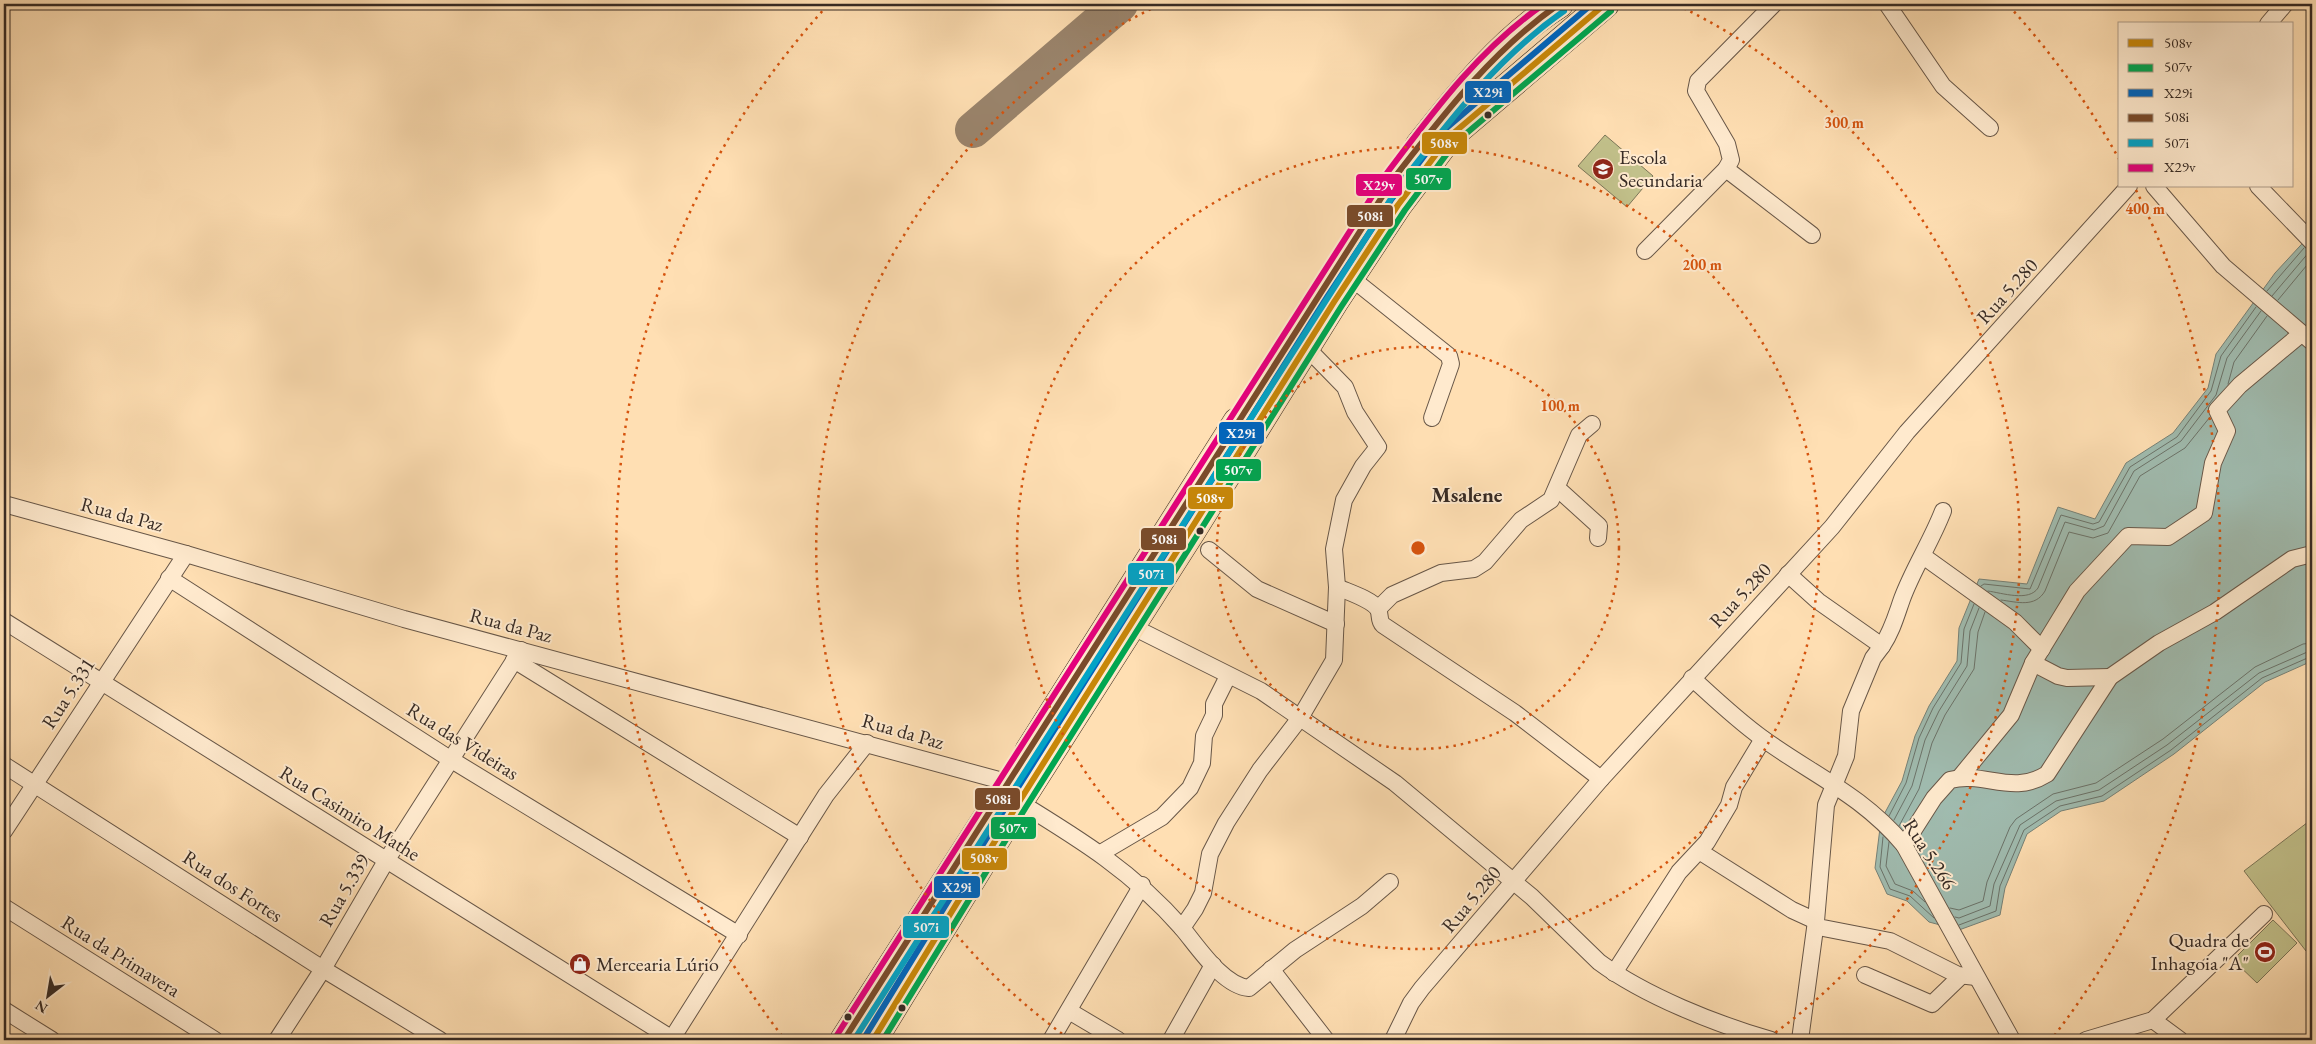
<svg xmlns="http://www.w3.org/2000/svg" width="2316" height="1044" viewBox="0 0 2316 1044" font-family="'EB Garamond',serif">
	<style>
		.green { fill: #c2c18b; stroke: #7c7658 }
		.water { fill: #a0bcb0; stroke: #768278 }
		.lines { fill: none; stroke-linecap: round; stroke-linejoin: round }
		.shore { stroke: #6b736a; stroke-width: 1 }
		.taxiway { stroke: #9a846c; stroke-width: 36 }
		.street-casing { stroke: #685748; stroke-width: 18 }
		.highway-casing { stroke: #362a24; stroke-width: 29 }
		.street { stroke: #ffeace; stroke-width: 16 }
		.highway { stroke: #ffdfb3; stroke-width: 28 }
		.bus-1-casing { stroke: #ffeace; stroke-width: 10 }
		.bus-2-casing { stroke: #ffeace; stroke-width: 10 }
		.bus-3-casing { stroke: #ffeace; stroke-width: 10 }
		.bus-4-casing { stroke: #ffeace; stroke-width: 10 }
		.bus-5-casing { stroke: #ffeace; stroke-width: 10 }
		.bus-6-casing { stroke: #ffeace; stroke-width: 10 }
		.bus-1 { stroke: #c78709; stroke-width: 6 }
		.bus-2 { stroke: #00a651; stroke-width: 6 }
		.bus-3 { stroke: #0065bd; stroke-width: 6 }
		.bus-4 { stroke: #7a4b2a; stroke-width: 6 }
		.bus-5 { stroke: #03a3c6; stroke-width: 6 }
		.bus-6 { stroke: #e5007d; stroke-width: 6 }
		.ring { fill: none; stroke: #d6540e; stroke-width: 2.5; stroke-dasharray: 2.5 5 }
		.bus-dot { fill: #362a24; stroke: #ffeace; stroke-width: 2 }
		.labels { text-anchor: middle; stroke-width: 4; stroke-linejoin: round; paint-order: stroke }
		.poi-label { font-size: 20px; fill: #362a24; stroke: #ffeace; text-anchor: start }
		.street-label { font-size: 20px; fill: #362a24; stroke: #ffeace }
		.neighbourhood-label { font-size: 21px; font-weight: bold; fill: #362a24; stroke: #ffeace }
		.centre { fill: #d6540e; stroke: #ffeace; stroke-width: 2.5 }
		.ring-label { font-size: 15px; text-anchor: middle; font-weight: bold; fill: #d6540e; stroke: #ffeace; stroke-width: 4; stroke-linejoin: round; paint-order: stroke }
		.line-badge { stroke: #ffeace; stroke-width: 2 }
		.badge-label { font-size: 14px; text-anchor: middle; font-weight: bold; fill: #fff }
	</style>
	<rect width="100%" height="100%" fill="#ffdfb3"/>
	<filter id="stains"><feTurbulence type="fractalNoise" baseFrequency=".004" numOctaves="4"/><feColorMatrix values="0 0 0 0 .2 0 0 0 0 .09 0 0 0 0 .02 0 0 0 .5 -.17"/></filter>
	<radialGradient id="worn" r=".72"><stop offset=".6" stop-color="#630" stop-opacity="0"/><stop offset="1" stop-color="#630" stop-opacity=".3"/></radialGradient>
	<g class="green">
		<path d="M1605,135l48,41 -26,31 -49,-41z"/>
		<path d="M2312,819v127l-6,5 -62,-80z"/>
		<path d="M2273,920l24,23 -40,40 -24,-23z"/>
	</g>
	<path class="water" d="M2312,233v428l-47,21 -91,72 -70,47 -43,10 -34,23 -22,54 -5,27 -41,15 -30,-8 -22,-21 -20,-7 -12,-26 6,-48 21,-39 13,-45 14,-30 28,-45 2,-33 20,-49 48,5 31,-77 37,12 31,-56 47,-30 35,-45 8,-34 59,-81z"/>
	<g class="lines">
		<g class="shore">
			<path d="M2267,291l37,-43"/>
			<path d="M2272,296l38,-45"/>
			<path d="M2278,300l34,-41"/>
			<path d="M2228,384l6,-22 33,-46"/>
			<path d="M1981,586l3,-2 46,5 31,-74 32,9 6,-2 31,-55 47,-30 34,-46 10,-35 35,-49"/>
			<path d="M1988,591c14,2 41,11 50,-3l27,-66 29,8 10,-4 30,-55 47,-30 35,-46 11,-37 34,-47"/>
			<path d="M2001,600c16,2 34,8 44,-9l24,-59 24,6 15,-5 32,-57 45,-28 25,-31"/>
			<path d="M1889,816l17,-33 13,-45 14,-30 28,-45 3,-34 10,-25"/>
			<path d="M1894,820l18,-34 13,-46 14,-29 28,-45 3,-35 9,-23"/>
			<path d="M1899,826l20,-37 13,-46 13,-28 29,-46 4,-37 7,-20"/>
			<path d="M1883,837l-3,30 10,22 20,7 24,22"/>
			<path d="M1889,842l-3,24 9,18 18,7 12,11"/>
			<path d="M1950,908l9,2 24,-9 4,-19 23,-55 6,-8 37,-25 43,-11 67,-44 92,-72 48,-23 9,-1"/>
			<path d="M1955,917l4,1 31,-12 4,-22 26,-59 36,-24 43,-11 68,-45 92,-72 53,-23"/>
			<path d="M1959,925l37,-14 4,-25 24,-56 36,-24 42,-10 69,-46 91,-72 50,-22"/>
		</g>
		<path class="taxiway" d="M973,130l147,-126"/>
		<g class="street-casing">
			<g id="street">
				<path d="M1887,4l56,82 47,42"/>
				<path d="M2268,24l17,-20"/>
				<path d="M1726,169l86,66"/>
				<path d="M2154,186l69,80 89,76"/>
				<path d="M2258,186l54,56"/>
				<path d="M1645,251l81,-82 5,-9 -4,-16 -31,-53 2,-10 76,-77"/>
				<path d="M1350,277l99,79 2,8 -19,54"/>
				<path d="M1557,488l42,38 -1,12"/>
				<path d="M4,504l182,50 218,65 606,164"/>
				<path d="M1209,550l48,39 79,35"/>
				<path d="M1923,556l92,66 27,27"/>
				<path d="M1788,574l30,27 64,45 -9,12 -22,53 -5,45 -20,49 -10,116 -16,119"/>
				<path d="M169,578l281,181 289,176"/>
				<path d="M1337,587c11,5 34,12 41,22 3,6 0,11 5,16l132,88 86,66"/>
				<path d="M1378,609l14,-14 49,-22 33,-4 11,-7 36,-42 30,-20 28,-65 13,-11"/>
				<path d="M4,621l670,419"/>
				<path d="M1131,626l130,65 134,92 137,114 67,65c46,34 117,62 172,78"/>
				<path d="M1882,646c10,-15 14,-30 20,-47 11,-30 29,-57 41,-88"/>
				<path d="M514,660l286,177"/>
				<path d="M2033,663l25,13 9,2 43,-1"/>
				<path d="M1692,678c23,21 45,42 70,60 51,37 100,57 142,107l108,195"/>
				<path d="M4,765l319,204 117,71"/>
				<path d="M1960,777l51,-62 22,-52 44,-72 51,-55 40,1 36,-24 9,-50 14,-32 -10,-21 23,-25 61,-51"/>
				<path d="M1019,802c62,38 114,70 163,126l13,-19 8,-16 7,-39 16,-31 34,-53 40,-52 34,-58 3,-73 -3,-38 10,-49 19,-34 15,-19 -23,-35 -10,-25 -39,-40"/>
				<path d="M4,831l182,-277"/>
				<path d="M1904,845l30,-47 16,-18c35,-9 62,16 97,-6l63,-97 49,-34 56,-31 77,-53 20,-5"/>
				<path d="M1699,851l93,59 24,11 2,6 72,14 68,34 18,2"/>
				<path d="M1101,853l61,-36 28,-29 12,-25 2,-27 10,-21v-11l14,-28"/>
				<path d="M4,907l211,133"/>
				<path d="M1182,928c16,19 41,58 67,60l46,-38 67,-44 28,-24"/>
				<path d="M1271,969l55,71"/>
				<path d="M1614,973l65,-101 28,-30 22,-37 5,-18 29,-48"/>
				<path d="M1865,975l67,29 29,-28"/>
				<path d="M4,1010l48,30"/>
				<path d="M1069,1011l49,29"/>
				<path d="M2153,1020l27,20"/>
				<path d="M277,1040l46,-71 63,-108 135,-211"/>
				<path d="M671,1040l155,-245 41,-52"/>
				<path d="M1051,1040l91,-155"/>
				<path d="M1171,1040l42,-75"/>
				<path d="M1393,1040l18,-37 11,-15 179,-209 231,-252 75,-95 222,-246"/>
				<path d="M2086,1040l67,-20 111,-106"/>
			</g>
		</g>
		<g class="highway-casing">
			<g id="highway">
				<path d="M1419,146c40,-51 84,-107 140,-142"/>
				<path d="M1029,751l208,-329"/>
				<path d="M844,1040l146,-227"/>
				<path d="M873,1040l146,-238 174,-273 141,-227 64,-97 51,-68 156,-133"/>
			</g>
		</g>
		<use href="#street" class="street"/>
		<use href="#highway" class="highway"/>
		<g class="bus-1-casing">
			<path id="bus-1" d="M873,1040l146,-238 315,-500 64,-97 51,-68 156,-133"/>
		</g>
		<g class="bus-2-casing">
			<path id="bus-2" d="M883,1040l143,-233 315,-500 64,-97 50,-67 156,-132"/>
		</g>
		<g class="bus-3-casing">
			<path id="bus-3" d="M866,1035l146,-238 315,-500 64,-97 52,-69 149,-127"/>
		</g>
		<g class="bus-4-casing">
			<path id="bus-4" d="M844,1040l550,-862c50,-64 98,-127 165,-174"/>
		</g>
		<g class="bus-5-casing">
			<path id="bus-5" d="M854,1040l547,-857c49,-63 97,-126 163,-172"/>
		</g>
		<g class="bus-6-casing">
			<path id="bus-6" d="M837,1035l550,-862c46,-61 93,-125 157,-169"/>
		</g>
		<use href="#bus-1" class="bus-1"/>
		<use href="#bus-2" class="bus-2"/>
		<use href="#bus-3" class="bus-3"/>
		<use href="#bus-4" class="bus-4"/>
		<use href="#bus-5" class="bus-5"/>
		<use href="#bus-6" class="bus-6"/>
	</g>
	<g class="ring">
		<circle cx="1418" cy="548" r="201"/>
		<circle cx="1418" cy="548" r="401"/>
		<path d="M1068 1038A602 602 0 0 1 1159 5M1677 5A602 602 0 0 1 1768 1038"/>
		<path d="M782 1036A802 802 0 0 1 827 6M2009 6A802 802 0 0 1 2119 159M2136 190A802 802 0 0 1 2054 1036"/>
	</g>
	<defs>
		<g id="school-disc" transform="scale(1.125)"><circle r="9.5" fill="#8f2418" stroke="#ffeace"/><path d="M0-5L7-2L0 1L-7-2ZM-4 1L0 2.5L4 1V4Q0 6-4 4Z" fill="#fff"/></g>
		<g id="stadium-disc" transform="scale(1.125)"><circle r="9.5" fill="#8f2418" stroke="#ffeace"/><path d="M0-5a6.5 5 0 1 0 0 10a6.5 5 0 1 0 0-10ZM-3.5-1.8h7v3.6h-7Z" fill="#fff"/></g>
		<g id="shop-disc" transform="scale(1.125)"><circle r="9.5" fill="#8f2418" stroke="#ffeace"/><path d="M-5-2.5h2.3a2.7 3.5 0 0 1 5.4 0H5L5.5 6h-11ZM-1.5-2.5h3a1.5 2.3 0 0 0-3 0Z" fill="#fff"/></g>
	</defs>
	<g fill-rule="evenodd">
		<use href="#school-disc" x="1603" y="169"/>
		<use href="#stadium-disc" x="2265" y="952"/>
		<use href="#shop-disc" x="580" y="964"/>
	</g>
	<g class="bus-dot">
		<circle cx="1488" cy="115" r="4.5"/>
		<circle cx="1200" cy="531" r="4.5"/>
		<circle cx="902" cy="1008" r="4.5"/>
		<circle cx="848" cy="1017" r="4.5"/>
	</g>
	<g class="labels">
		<g class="poi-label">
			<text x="1619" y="164">Escola<tspan x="1619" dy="23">Secundaria</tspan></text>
			<text x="2249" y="947" text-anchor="end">Quadra de<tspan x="2249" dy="23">Inhagoia "A"</tspan></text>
			<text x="596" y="971">Mercearia Lúrio</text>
		</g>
		<g class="street-label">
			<text transform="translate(2007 291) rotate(-48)" y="7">Rua 5.280</text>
			<text transform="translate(122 514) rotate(15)" y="7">Rua da Paz</text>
			<text transform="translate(1740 595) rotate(-47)" y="7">Rua 5.280</text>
			<text transform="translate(511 625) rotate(15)" y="7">Rua da Paz</text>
			<text transform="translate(68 693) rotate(-57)" y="7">Rua 5.331</text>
			<text transform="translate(903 731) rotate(16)" y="7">Rua da Paz</text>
			<text transform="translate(463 741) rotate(32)" y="7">Rua das Videiras</text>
			<text transform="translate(350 813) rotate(32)" y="7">Rua Casimiro Mathe</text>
			<text transform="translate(1930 854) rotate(57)" y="7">Rua 5.266</text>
			<text transform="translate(233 886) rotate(33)" y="7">Rua dos Fortes</text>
			<text transform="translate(344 890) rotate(-60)" y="7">Rua 5.339</text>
			<text transform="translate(1471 899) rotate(-50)" y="7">Rua 5.280</text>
			<text transform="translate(121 956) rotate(32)" y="7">Rua da Primavera</text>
		</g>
		<g class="neighbourhood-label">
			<text x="1467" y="502">Msalene</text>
		</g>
	</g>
	<circle cx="1418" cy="548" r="8" class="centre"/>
	<g class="ring-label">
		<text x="1844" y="128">300 m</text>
		<text x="2145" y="214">400 m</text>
		<text x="1702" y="270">200 m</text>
		<text x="1560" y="411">100 m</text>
	</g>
	<g class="line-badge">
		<rect x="1464" y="80" width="48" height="24" rx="5" fill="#0065bd"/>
		<rect x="1421" y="131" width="47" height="24" rx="5" fill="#c78709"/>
		<rect x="1405" y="167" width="47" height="24" rx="5" fill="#00a651"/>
		<rect x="1355" y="173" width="48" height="24" rx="5" fill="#e5007d"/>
		<rect x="1346" y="204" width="48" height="24" rx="5" fill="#7a4b2a"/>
		<rect x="1218" y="421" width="47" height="24" rx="5" fill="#0065bd"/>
		<rect x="1215" y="458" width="47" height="24" rx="5" fill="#00a651"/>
		<rect x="1187" y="486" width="47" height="24" rx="5" fill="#c78709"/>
		<rect x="1140" y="527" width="47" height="24" rx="5" fill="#7a4b2a"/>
		<rect x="1127" y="562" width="48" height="24" rx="5" fill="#03a3c6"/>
		<rect x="974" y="787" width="47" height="24" rx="5" fill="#7a4b2a"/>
		<rect x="990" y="816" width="47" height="24" rx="5" fill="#00a651"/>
		<rect x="961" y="847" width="47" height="24" rx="5" fill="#c78709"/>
		<rect x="933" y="875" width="48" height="24" rx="5" fill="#0065bd"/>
		<rect x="902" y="915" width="48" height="24" rx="5" fill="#03a3c6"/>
	</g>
	<g class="badge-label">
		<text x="1488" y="97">X29i</text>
		<text x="1444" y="148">508v</text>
		<text x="1428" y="184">507v</text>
		<text x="1379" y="190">X29v</text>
		<text x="1370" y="221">508i</text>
		<text x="1241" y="438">X29i</text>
		<text x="1238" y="475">507v</text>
		<text x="1210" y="503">508v</text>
		<text x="1164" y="544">508i</text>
		<text x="1151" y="579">507i</text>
		<text x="998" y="804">508i</text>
		<text x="1013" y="833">507v</text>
		<text x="984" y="863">508v</text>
		<text x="957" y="892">X29i</text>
		<text x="926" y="932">507i</text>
	</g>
	<rect width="2316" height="1044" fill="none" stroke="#ffdfb3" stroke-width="20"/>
	<rect x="5" y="5" width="2306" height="1034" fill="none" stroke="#362a24" stroke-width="2.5"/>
	<rect x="10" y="10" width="2296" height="1024" fill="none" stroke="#362a24"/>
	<rect x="2118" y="22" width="175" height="165" fill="#ffeace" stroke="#af9d8a"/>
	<rect x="2128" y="39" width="25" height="8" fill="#c78709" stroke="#af9d8a"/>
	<text x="2164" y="48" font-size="15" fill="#362a24">508v</text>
	<rect x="2128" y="64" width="25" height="8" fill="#00a651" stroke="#af9d8a"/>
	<text x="2164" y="72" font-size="15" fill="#362a24">507v</text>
	<rect x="2128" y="89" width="25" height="8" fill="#0065bd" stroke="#af9d8a"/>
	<text x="2164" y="98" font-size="15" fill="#362a24">X29i</text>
	<rect x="2128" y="114" width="25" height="8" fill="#7a4b2a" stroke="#af9d8a"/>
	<text x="2164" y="122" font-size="15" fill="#362a24">508i</text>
	<rect x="2128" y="139" width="25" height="8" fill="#03a3c6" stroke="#af9d8a"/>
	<text x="2164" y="148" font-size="15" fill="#362a24">507i</text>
	<rect x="2128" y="164" width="25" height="8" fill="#e5007d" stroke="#af9d8a"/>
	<text x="2164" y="172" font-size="15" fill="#362a24">X29v</text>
	<g transform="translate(48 996) rotate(211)" stroke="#ffeace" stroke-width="4" paint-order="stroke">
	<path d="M0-4L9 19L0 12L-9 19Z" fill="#362a24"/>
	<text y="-8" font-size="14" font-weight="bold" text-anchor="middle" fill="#362a24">N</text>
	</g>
	<rect width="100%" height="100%" filter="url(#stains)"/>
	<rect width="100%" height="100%" fill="url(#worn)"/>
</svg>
